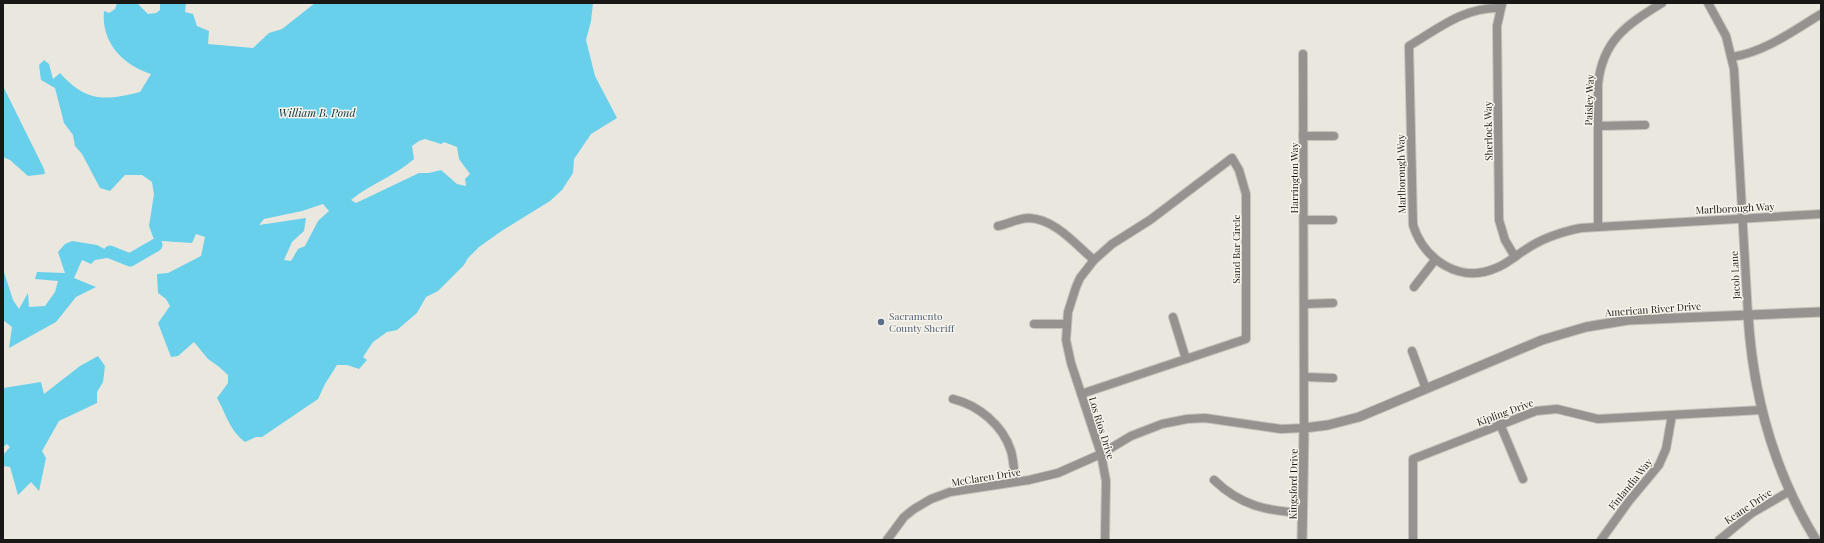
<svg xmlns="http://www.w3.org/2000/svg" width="1824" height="543" viewBox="0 0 1824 543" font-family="'Playfair Display',serif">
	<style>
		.water { fill: #68d0eb; fill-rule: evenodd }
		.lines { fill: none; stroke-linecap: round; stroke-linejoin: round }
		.river { stroke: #68d0eb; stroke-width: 13 }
		.minor-casing { stroke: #c4c2bb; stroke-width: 10 }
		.tertiary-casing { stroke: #c4c2bb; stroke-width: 11 }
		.minor { stroke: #95928f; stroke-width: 8 }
		.tertiary { stroke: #95928f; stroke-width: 9 }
		.service-dot { fill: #5c6f8a; stroke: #f7f4ec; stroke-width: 1.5 }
		.labels { text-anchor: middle; stroke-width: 3; stroke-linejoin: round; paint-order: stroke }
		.street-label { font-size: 10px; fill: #191816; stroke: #f7f4ec }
		.service-label { font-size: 10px; fill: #4e5e75; stroke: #f7f4ec; text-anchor: start }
		.water-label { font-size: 11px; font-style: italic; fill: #00323d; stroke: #f7f4ec }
	</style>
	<rect width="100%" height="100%" fill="#eae7df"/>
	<g class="water">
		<path d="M117,3h20l11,11 8,-1 4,-3v-7h26l-1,9 8,2 4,12 12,5 -1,13 45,4 16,-15 13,-4 33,-26h278l-2,18 -5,19 9,36 22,42 -26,16 -17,25 -1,14 -11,17 -12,11 -47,29 -24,17 -11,11 -4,7 -26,26 -12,6 -9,16 -20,17 -10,2 -14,10 -10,15 4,3 -8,9 -12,-4h-10l-12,19 -7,15 -56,38h-6l-11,5c-15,-11 -19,-28 -28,-44l11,-15v-8l-10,-9 -10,-7 -14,-17 -16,14 -7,1 -13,-34 12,-17 -4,-7 -8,-6 -1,-19 11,-1 33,-17 4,-19 -9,-3 -4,9 -30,-2 -6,4 -7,-19 5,-32 -2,-12 -10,-7h-17l-15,16 -10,-3 -18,-34 -7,-8 -2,-11 -9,-12 -9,-35 -14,-8 -2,-15 5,-5 5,4 4,15 7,-6c26,29 44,28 80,19l11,-18c-28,-9 -50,-31 -47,-63l5,2 6,-4zM425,139l16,5 3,-2 13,5 2,12 11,15 -5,5 1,7 -9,-2 -16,-14 -12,3h-10l-63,30 -5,-3c19,-16 44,-24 63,-41l-2,-13 7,-5zM323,204l6,7 -11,10 -13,25 -7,3 -7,12 -7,-1 8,-18 12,-11 2,-13 -47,7 5,-6 38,-8z"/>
		<path d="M3,86l41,83 1,5 -17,2 -18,-16 -7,-3z"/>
		<path d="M72,241l25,4 13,7 -3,6 -12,2 -4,4 -9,-4 -8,18 22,9 -20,10 -20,25 -47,26 3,-21 -9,-7v-51l10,31 6,9 9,-16 1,14 16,-1 10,-14 3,-11 -23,-2 2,-7 28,1 -7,-21 7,-8z"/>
		<path d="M98,356l7,10 -2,16 -6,10v11l-38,18 -17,30 4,7 -7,33 -8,-9 -13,13 -8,-28 -7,-1v-11l7,-8 -3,-3 -4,3v-59l38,-6 3,12 36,-28z"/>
	</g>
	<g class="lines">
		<path class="river" d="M110,252l20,8 26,-15"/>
		<g class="minor-casing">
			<g id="minor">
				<path d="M1708,3l18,33 8,33 14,246"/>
				<path d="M1502,4l-5,22 2,194 6,20 10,17"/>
				<path d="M1500,8c-36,-1 -61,20 -91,38l4,179c11,35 47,59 83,43 11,-4 19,-12 29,-18 17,-12 36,-18 56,-22l240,-14"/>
				<path d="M1732,57c33,-5 61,-26 89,-43"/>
				<path d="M1598,126l47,-1"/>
				<path d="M1303,136h31"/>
				<path d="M1304,220h29"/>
				<path d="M998,226c10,-2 21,-8 31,-8 26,1 46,26 65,42"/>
				<path d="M1598,226v-141c4,-45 30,-61 64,-82"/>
				<path d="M1414,287l21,-27"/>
				<path d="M1304,304l29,-1"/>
				<path d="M1173,317l13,42"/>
				<path d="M1034,324h32"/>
				<path d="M1412,351l14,38"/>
				<path d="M1304,377l29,1"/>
				<path d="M1081,394l165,-55v-145l-7,-24 -7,-12 -82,62 -38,24 -18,16 -14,18 -4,9 -8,25 -2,28 5,23 30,91 5,27 -1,59"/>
				<path d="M953,399c25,6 50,26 58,52 3,10 3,21 4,31"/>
				<path d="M1500,424l23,55"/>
				<path d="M1214,480c27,26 53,31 89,33"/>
				<path d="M887,540l17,-23 10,-8 17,-10 19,-7 79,-12 29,-7 43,-19 30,-18 31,-12 25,-5 18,-1 76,11 23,-1 -1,-374"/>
				<path d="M1413,540v-81l123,-48 21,-2 41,10 163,-9"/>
				<path d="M1601,540l28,-39 30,-36 7,-16 6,-34"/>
				<path d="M1719,540l33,-27 38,-22"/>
			</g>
		</g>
		<g class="tertiary-casing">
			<g id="tertiary">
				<path d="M1748,315c5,80 26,157 68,225"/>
				<path d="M1302,540l2,-112 24,-3 31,-8 183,-77 44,-13 42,-7 193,-8"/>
			</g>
		</g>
		<use href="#minor" class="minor"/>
		<use href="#tertiary" class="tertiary"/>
	</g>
	<circle class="service-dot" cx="881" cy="322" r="4"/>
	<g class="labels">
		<g class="street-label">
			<text transform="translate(1589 100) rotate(-88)" y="4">Paisley Way</text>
			<text transform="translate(1488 131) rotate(-91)" y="4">Sherlock Way</text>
			<text transform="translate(1401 174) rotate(-91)" y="4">Marlborough Way</text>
			<text transform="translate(1294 178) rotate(-90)" y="4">Harrington Way</text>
			<text transform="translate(1735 208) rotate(-3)" y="4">Marlborough Way</text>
			<text transform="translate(1236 249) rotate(-90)" y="4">Sand Bar Circle</text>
			<text transform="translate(1735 275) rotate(-93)" y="4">Jacob Lane</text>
			<text transform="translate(1653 309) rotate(-4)" y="4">American River Drive</text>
			<text transform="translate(1505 412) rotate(-20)" y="4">Kipling Drive</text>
			<text transform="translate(1102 428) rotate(73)" y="4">Los Rios Drive</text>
			<text transform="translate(986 477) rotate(-9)" y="4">McClaren Drive</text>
			<text transform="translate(1293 484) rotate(-89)" y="4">Kingsford Drive</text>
			<text transform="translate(1630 484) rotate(-51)" y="4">Finlandia Way</text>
			<text transform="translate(1748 506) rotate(-34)" y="4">Keane Drive</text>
		</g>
		<g class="service-label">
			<text x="889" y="320">Sacramento<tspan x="889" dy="12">County Sheriff</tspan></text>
		</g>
		<g class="water-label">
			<text x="317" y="117">William B. Pond</text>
		</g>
	</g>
	<rect width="1824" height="543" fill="none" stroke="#191816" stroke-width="8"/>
</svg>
